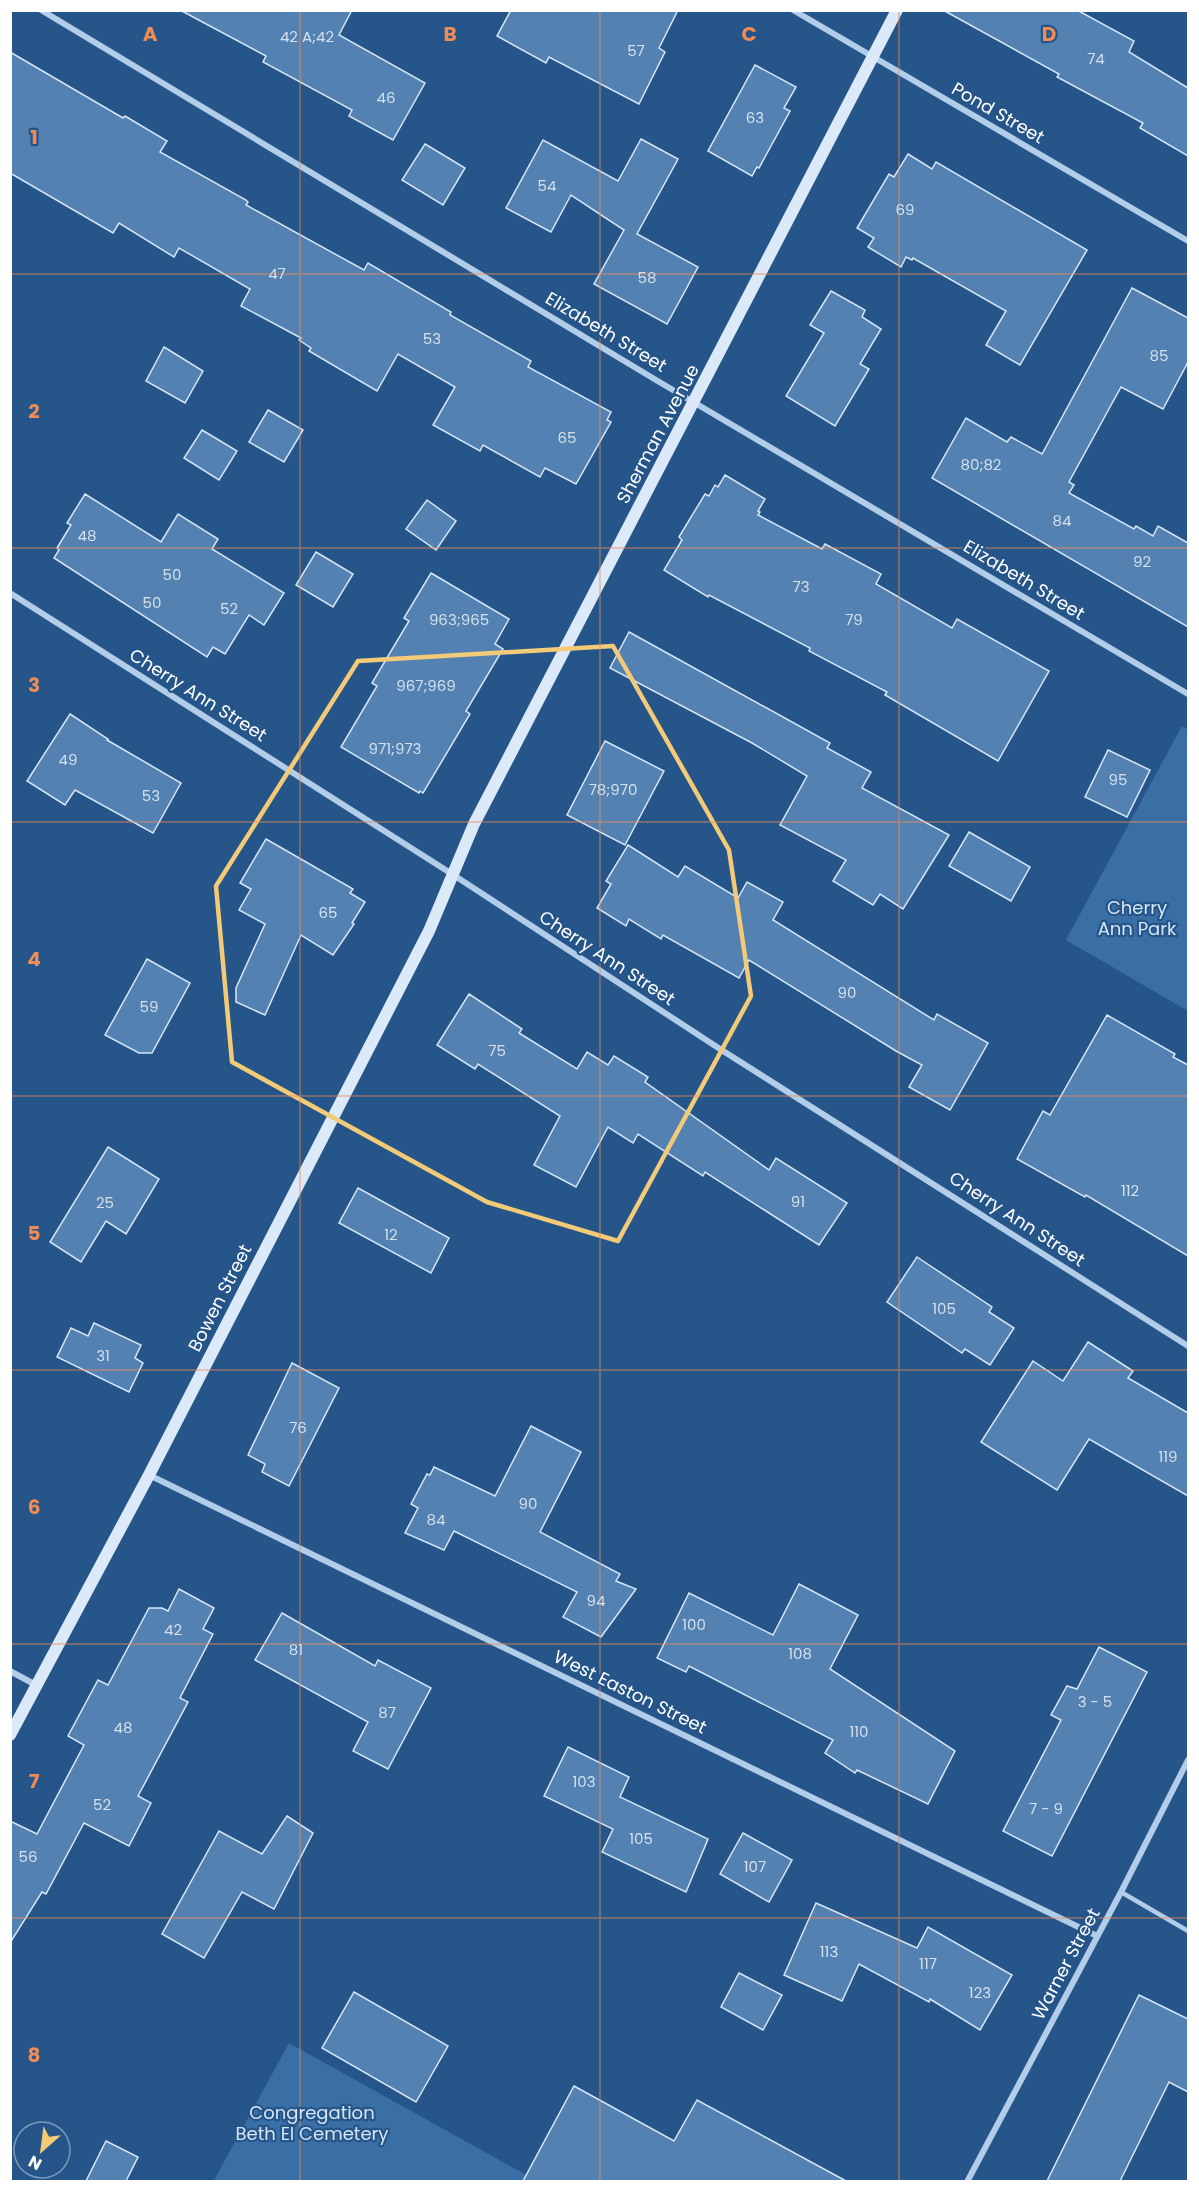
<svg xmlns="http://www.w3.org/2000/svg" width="1199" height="2192" viewBox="0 0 1199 2192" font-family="Poppins,sans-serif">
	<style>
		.green { fill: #3a6fa5 }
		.building { fill: #5281b2; stroke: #d6e6f7; stroke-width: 1.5 }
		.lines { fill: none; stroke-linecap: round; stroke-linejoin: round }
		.lane { stroke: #b2cde9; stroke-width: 4.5 }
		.street { stroke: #b2cde9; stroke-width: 6 }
		.secondary { stroke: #dce9f8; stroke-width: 12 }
		.marked { fill: none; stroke: #f3ca77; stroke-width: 4.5; stroke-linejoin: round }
		.grid { fill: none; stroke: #ef8b55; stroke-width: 1.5; stroke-opacity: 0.55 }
		.labels { text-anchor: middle; stroke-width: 4.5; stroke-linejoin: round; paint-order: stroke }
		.number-label { font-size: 15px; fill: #d4e0ec }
		.street-label { font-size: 18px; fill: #fff; stroke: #255589 }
		.park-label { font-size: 18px; fill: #d6e6f7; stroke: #255589 }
		.grid-label { font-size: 20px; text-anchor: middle; font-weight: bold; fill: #ef8b55; stroke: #255589; stroke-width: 4.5; stroke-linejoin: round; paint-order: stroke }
	</style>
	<rect width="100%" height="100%" fill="#255589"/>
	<g class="green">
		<path d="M1182,726l6,4v281l-122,-71z"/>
		<path d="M289,2043l248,138 -324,1z"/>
	</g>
	<g class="building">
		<path d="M180,10h172l-13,25 86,48 -32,57 -44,-24 3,-6 -89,-48 3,-6z"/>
		<path d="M511,10h167l-19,38 6,4 -26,52 -90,-47 -3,6 -49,-27z"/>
		<path d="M943,10h134l57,31 -5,11 59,36v68l-48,-28 3,-5 -86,-46 2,-3z"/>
		<path d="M10,52l113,66 2,-2 42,25 -7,11 86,48 2,2 -2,3 118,65 4,-7 83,49 -1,3 81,46 -3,6 83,45 -4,8 4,2 -35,62 -31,-16 -5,9 -57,-32 -3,6 -47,-26 22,-38 -57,-33 -21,37 -68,-40 2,-3 -12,-8 2,-2 -60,-32 9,-17 -71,-41 -5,9 -55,-34 -6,10 -103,-60z"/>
		<path d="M755,65l41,22 -12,21 6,3 -31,57 -2,-1 -5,9 -44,-25z"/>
		<path d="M641,139l37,20 -41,75 61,33 -31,57 -73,-40 30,-54 -53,-35 -20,37 -45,-24 37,-68 75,41z"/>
		<path d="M425,144l40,24 -22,37 -41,-25z"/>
		<path d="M908,154l24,15 4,-7 151,88 -67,115 -34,-20 20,-34 -93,-53 -1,2 -6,-3 -5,10 -33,-20 6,-9 -17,-10 32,-54 5,3z"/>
		<path d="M1132,288l56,30v44l-25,47 -42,-22 -52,95 5,3 -5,8 65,36 2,-3 17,10 5,-10 30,17v84l-256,-149 34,-60 41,24 4,-5 31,17z"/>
		<path d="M831,291l34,19 -3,7 19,12 -21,35 9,5 -34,57 -49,-30 38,-63 -14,-8z"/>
		<path d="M164,347l39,24 -18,32 -39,-22z"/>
		<path d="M268,410l35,20 -19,32 -35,-20z"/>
		<path d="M202,430l35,21 -18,29 -35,-22z"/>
		<path d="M725,475l40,24 -7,12 2,1 -2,3 64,34 3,-5 56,30 -5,10 76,44 5,-9 92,52 -51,90 -113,-66 2,-3 -78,-41 1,-3 -101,-53 -1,2 -44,-27 18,-30 -3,-3 26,-43 4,2 6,-11 3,2z"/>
		<path d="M85,494l76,48 17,-28 40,25 -6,10 72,44 -20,32 -15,-10 -24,39 -12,-7 -6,10 -153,-99 5,-8 -2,-2 14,-23 -4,-2z"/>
		<path d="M427,500l29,21 -20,29 -30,-21z"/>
		<path d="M316,552l37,22 -20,33 -37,-22z"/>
		<path d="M431,573l78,46 -14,25 8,5 -37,62 4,3 -47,79 -3,-2 -1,2 -78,-46 36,-61 -5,-3 37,-62 -5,-3z"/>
		<path d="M629,632l201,111 -3,5 44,24 -9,16 87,47 -46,74 -23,-15 -7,11 -40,-24 13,-21 -66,-35 27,-49 -55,-33 -142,-75z"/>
		<path d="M70,714l38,25 -1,1 74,43 -28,50 -78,-43 -10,15 -38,-24z"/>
		<path d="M605,741l59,30 -39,74 -58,-30z"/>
		<path d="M1108,750l42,20 -23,47 -42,-20z"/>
		<path d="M969,832l61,35 -19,34 -62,-35z"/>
		<path d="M266,839l87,50 -3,4 15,9 -13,21 2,1 -21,31 -32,-20 -36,80 -29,-13v-14l29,-64 -26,-14 12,-21 -11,-6z"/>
		<path d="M628,845l50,32 7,-11 53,32 9,-16 36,20 -10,18 161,100 3,-6 51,29 -38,67 -41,-23 13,-22 -26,-14 -147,-91 -10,18 -76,-43 -2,4 -32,-20 -3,7 -29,-18 14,-24 -5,-3z"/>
		<path d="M147,959l43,24 -38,70h-13l-34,-18z"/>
		<path d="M469,994l53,35 -3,4 58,36 10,-17 21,13 6,-9 34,21 -3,5 124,88 7,-12 71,45 -28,42 -114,-73 -2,4 -65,-42 -5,9 -25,-16 -32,60 -42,-22 26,-49 -82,-52 -3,5 -38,-24z"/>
		<path d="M1107,1015l68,39 -2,3 15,8v191l-102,-61 -1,2 -68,-38 26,-48 7,4z"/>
		<path d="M108,1147l51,32 -33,55 -20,-13 -25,41 -31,-20z"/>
		<path d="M358,1188l91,50 -18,35 -92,-50z"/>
		<path d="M917,1257l75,50 -3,5 25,16 -24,37 -25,-16 -3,4 -75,-51z"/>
		<path d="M94,1323l47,22 -6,13 8,5 -14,29 -72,-35 14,-29 17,8z"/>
		<path d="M1088,1342l45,29 -5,7 60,35v83l-99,-57 -32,51 -76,-48 52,-81 30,20z"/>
		<path d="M292,1363l47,25 -50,98 -27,-14 3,-8 -17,-9z"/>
		<path d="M531,1426l50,26 -41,80 80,42 -4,7 20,8 -35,48 -38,-20 14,-25 -123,-61 -10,19 -39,-17 13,-25 -7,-4 16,-30 3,1 4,-8 61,29z"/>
		<path d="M799,1584l59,31 -28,54 125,82 -27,53 -71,-34 -2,3 -30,-20 8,-13 -144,-74 -3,6 -29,-14 32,-65 84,42z"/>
		<path d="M179,1589l35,19 -11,21 10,5 -33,64 8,4 -50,94 13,7 -22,43 -45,-23 -38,71 -4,-2 -32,51v-122l27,13 47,-89 -16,-9 30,-56 10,5 41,-77h13l6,3z"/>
		<path d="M282,1613l93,53 3,-6 53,28 -43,81 -35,-18 15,-29 -113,-62z"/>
		<path d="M1099,1647l48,25 -95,184 -49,-25 58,-111 -10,-5 16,-29 10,3z"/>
		<path d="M568,1747l61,30 -9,20 88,42 -22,53 -84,-40 11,-23 -69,-33z"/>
		<path d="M287,1816l26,17 -39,76 -32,-17 -38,66 -42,-24 57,-103 43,23z"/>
		<path d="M743,1833l49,27 -23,42 -49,-28z"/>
		<path d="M816,1903l101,45 11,-21 84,48 -32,55 -50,-31 -1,3 -70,-38 -17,37 -58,-26z"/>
		<path d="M739,1973l43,22 -19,35 -42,-23z"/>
		<path d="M354,1992l94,54 -32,56 -94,-54z"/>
		<path d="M1139,1995l49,24v73l-19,-10 -49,99h-73z"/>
		<path d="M574,2086l100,55 23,-41 149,81h-323z"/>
		<path d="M106,2141l32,16 -12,24h-40z"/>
	</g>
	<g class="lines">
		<path class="lane" d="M1121,1892l67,39"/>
		<g class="street">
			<path d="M41,10l615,370 532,314"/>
			<path d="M793,10l395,231"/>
			<path d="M10,593l442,281 268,175 468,297"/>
			<path d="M149,1475l948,461"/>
			<path d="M10,1671l26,14"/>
			<path d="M967,2182l154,-290 67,-132"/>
		</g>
		<path class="secondary" d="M10,1735l139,-260 280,-544 45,-107 423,-814"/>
	</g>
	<path class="marked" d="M613,646l116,204 22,146 -133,245 -131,-39 -255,-140 -16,-176 142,-225z"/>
	<path class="grid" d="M300,10v2172M600,10v2172M899,10v2172M10,274h1178M10,548h1178M10,822h1178M10,1096h1178M10,1370h1178M10,1644h1178M10,1918h1178"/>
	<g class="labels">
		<g class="number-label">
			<text x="307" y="42">42 A;42</text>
			<text x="636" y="56">57</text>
			<text x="1096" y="64">74</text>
			<text x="386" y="103">46</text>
			<text x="755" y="123">63</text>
			<text x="547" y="191">54</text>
			<text x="905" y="215">69</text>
			<text x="277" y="279">47</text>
			<text x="647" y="283">58</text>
			<text x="432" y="344">53</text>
			<text x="1159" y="361">85</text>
			<text x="567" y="443">65</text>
			<text x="981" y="470">80;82</text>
			<text x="1062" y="526">84</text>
			<text x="87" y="541">48</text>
			<text x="1142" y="567">92</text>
			<text x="172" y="580">50</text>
			<text x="801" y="592">73</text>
			<text x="152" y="608">50</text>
			<text x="229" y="614">52</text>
			<text x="459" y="625">963;965</text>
			<text x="854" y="625">79</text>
			<text x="426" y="691">967;969</text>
			<text x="395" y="754">971;973</text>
			<text x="68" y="765">49</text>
			<text x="1118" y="785">95</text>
			<text x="613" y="795">78;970</text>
			<text x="151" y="801">53</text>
			<text x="328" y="918">65</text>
			<text x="847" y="998">90</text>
			<text x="149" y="1012">59</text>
			<text x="497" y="1056">75</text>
			<text x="1130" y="1196">112</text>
			<text x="798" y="1207">91</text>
			<text x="105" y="1208">25</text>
			<text x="391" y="1240">12</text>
			<text x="944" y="1314">105</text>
			<text x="103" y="1361">31</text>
			<text x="298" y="1433">76</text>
			<text x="1168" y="1462">119</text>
			<text x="528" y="1509">90</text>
			<text x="436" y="1525">84</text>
			<text x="596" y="1606">94</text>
			<text x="694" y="1630">100</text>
			<text x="173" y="1635">42</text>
			<text x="296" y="1655">81</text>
			<text x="800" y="1659">108</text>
			<text x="1095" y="1707">3 - 5</text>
			<text x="387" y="1718">87</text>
			<text x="123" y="1733">48</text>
			<text x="859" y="1737">110</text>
			<text x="584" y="1787">103</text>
			<text x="102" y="1810">52</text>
			<text x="1046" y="1814">7 - 9</text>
			<text x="641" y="1844">105</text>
			<text x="28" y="1862">56</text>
			<text x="755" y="1872">107</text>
			<text x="829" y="1957">113</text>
			<text x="928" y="1969">117</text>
			<text x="980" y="1998">123</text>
		</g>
		<g class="street-label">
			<text transform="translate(998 113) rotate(30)" y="6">Pond Street</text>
			<text transform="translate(606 332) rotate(31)" y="6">Elizabeth Street</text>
			<text transform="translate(658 434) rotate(-62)" y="6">Sherman Avenue</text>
			<text transform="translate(1024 580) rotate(31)" y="6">Elizabeth Street</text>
			<text transform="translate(198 695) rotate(32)" y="6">Cherry Ann Street</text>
			<text transform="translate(607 958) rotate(33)" y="6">Cherry Ann Street</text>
			<text transform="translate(1017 1219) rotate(33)" y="6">Cherry Ann Street</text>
			<text transform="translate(220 1298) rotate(-63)" y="6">Bowen Street</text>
			<text transform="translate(630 1692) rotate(26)" y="6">West Easton Street</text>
			<text transform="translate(1066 1964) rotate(-62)" y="6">Warner Street</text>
		</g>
		<g class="park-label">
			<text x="1137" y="914">Cherry<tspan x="1137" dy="21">Ann Park</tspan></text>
			<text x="312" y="2119">Congregation<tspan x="312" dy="21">Beth El Cemetery</tspan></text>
		</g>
	</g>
	<g class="grid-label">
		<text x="150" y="41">A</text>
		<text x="450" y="41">B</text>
		<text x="749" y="41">C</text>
		<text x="1049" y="41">D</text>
		<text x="34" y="144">1</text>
		<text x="34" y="418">2</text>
		<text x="34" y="692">3</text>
		<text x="34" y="966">4</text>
		<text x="34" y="1240">5</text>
		<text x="34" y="1514">6</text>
		<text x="34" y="1788">7</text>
		<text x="34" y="2062">8</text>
	</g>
	<rect width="1199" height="2192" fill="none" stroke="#ffffff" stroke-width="24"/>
	<g transform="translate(42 2150) rotate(208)"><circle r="28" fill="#255589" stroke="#7c99b8" stroke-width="1.5"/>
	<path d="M0-4.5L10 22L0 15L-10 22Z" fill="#f3ca77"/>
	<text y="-9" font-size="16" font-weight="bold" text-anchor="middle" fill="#ffffff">N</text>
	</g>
</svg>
